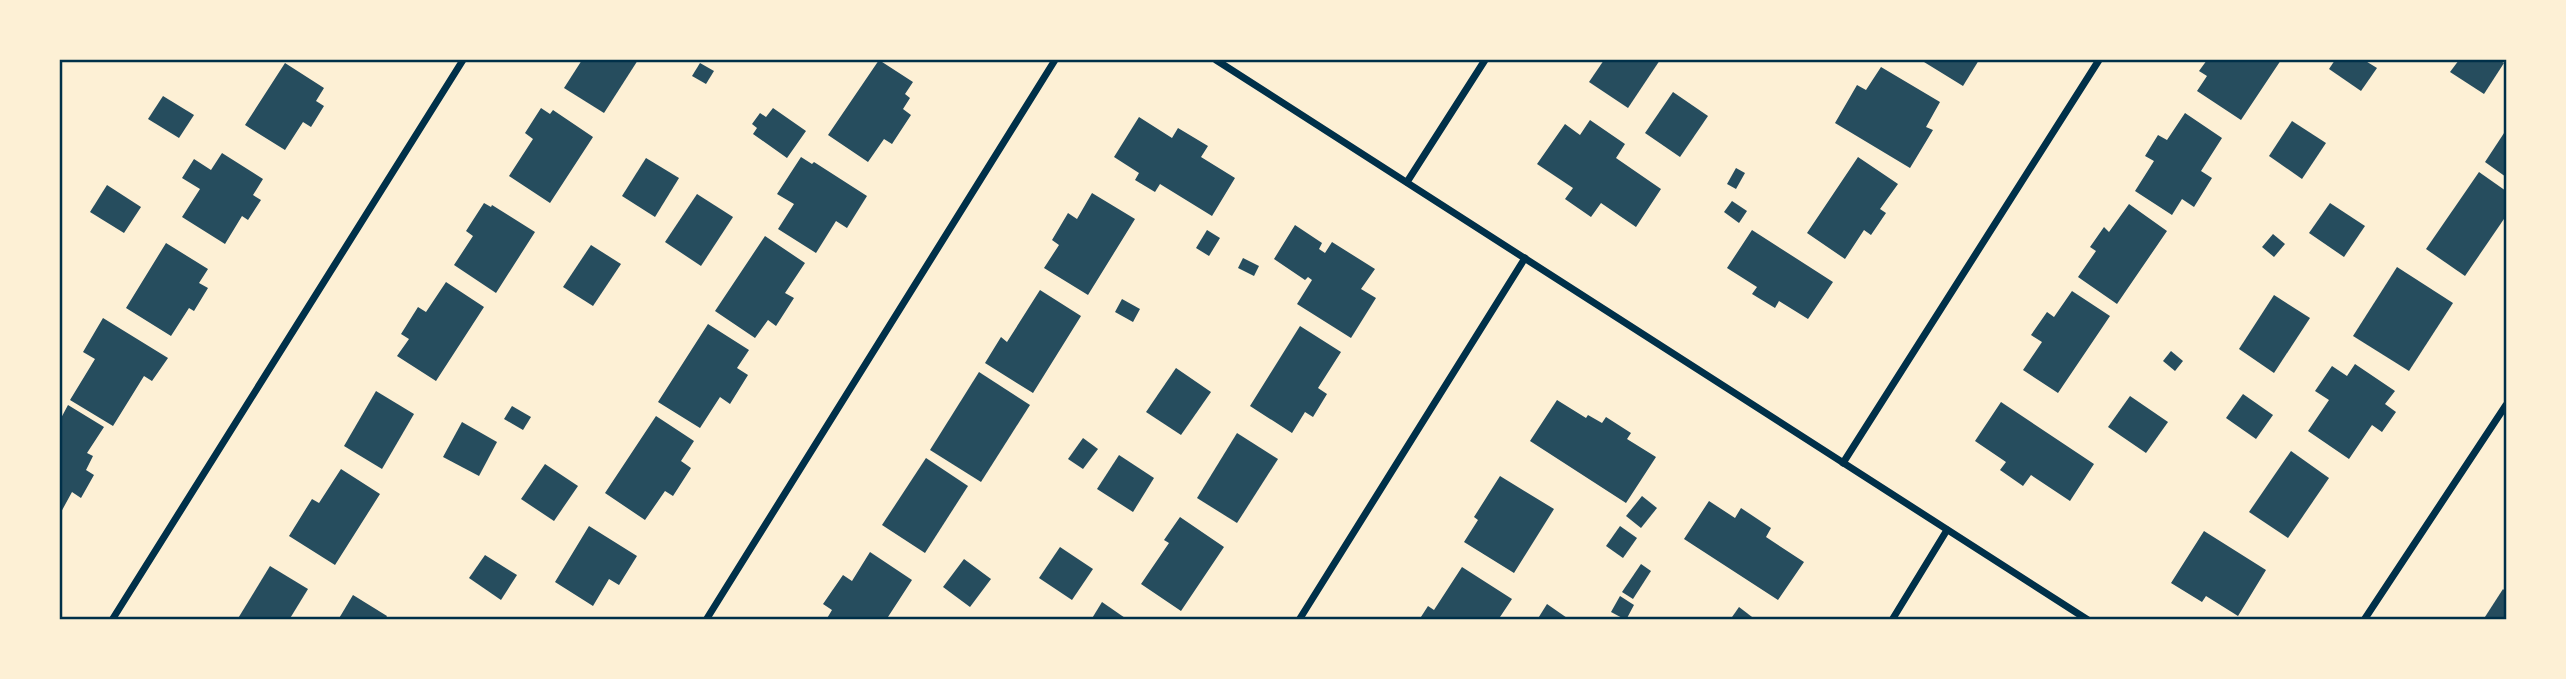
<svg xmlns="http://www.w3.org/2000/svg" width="2566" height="679" viewBox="0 0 2566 679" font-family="Lato,sans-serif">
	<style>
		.building { fill: #264d5e }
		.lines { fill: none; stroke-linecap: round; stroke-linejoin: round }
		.minor { stroke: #003049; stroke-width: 7 }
		.neatline { fill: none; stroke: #003049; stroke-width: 2.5 }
	</style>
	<rect width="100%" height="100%" fill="#fdf0d5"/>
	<g class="building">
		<path d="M582,60h56l-34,53 -40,-25z"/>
		<path d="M879,60l34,22 -8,12 5,4 -7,11 8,6 -19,29 -8,-5 -16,23 -40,-27z"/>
		<path d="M1604,60h56l-32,48 -39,-26z"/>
		<path d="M1926,60h53l-16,26 -39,-24z"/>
		<path d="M2207,60h74l-40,60 -44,-29 10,-15 -8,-5z"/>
		<path d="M2335,60h29l13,8 -16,23 -32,-22z"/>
		<path d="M2459,60h40l5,3 -20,31 -34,-22z"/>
		<path d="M285,63l39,25 -8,13 8,5 -13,21 -8,-5 -18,28 -40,-25z"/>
		<path d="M700,63l14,8 -8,13 -14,-8z"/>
		<path d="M1881,67l59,35 -14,25 7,3 -23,38 -75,-45 22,-38 9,5z"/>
		<path d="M1673,92l35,24 -28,41 -35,-24z"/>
		<path d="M163,96l31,19 -15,23 -31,-19z"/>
		<path d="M541,108l9,6 3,-4 40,27 -43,66 -41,-27 24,-37 -8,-6z"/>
		<path d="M773,108l33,23 -19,27 -34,-24 4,-6 -5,-4 8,-11 6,4z"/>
		<path d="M2185,113l37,25 -21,33 11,7 -18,29 -12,-8 -10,16 -37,-24 19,-30 -9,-5 13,-21 9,5z"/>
		<path d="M1139,117l33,21 6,-10 30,18 -7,11 34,21 -23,38 -52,-32 -5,8 -20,-12 4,-7 -25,-16z"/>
		<path d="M1590,120l35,24 -9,14 45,31 -25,38 -35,-24 -10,14 -26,-18 8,-11 -36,-24 28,-40 15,11z"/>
		<path d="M2292,121l34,22 -24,36 -33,-23z"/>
		<path d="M2506,130v47l-21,-15z"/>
		<path d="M222,153l41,26 -10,16 8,5 -13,20 -6,-4 -17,28 -43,-27 18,-28 -18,-11 12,-19 17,11z"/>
		<path d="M801,157l11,7 2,-2 53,34 -20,32 -11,-7 -20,32 -38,-24 16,-25 -17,-10z"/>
		<path d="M1858,157l40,27 -18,25 6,4 -15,22 -7,-5 -19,29 -38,-26z"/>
		<path d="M646,158l33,20 -24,39 -33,-21z"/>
		<path d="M1736,168l9,5 -9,16 -9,-5z"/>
		<path d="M2479,172l27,19v25l-41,60 -39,-27z"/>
		<path d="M107,185l34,22 -17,26 -34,-21z"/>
		<path d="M1092,193l43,26 -47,76 -44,-27 15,-23 -7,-5 16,-27 9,6z"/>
		<path d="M697,194l36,23 -32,49 -36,-24z"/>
		<path d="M1732,201l15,10 -8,12 -15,-11z"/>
		<path d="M484,203l7,4 1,-2 43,27 -39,61 -42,-28 19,-29 -7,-5z"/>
		<path d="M2330,203l35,23 -21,31 -35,-24z"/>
		<path d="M2129,204l38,27 -50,73 -39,-27 18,-26 -6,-4 14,-20 5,5z"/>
		<path d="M1295,225l27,18 -3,6 6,4 7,-11 43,27 -14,20 15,9 -25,40 -54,-34 15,-24 -4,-3 -3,3 -31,-21z"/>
		<path d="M1207,230l13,8 -11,18 -13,-8z"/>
		<path d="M1752,230l81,52 -25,37 -29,-18 -4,7 -23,-14 5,-7 -30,-19z"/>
		<path d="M2273,234l12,10 -11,13 -12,-10z"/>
		<path d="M765,236l40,27 -20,30 9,5 -18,28 -8,-6 -13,18 -40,-27z"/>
		<path d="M166,243l42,26 -9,14 9,5 -14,23 -5,-3 -18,28 -45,-28z"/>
		<path d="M591,245l30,19 -28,42 -30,-19z"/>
		<path d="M1243,258l16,8 -5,10 -16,-8z"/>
		<path d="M2397,267l56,36 -44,68 -56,-35z"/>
		<path d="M446,282l38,25 -48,74 -39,-25 12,-17 -8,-5 17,-27 8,5z"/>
		<path d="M1040,290l41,26 -48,77 -48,-30 16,-26 6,5z"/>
		<path d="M2072,291l38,25 -52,77 -35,-23 19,-28 -11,-7 16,-23 7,5z"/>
		<path d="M2274,295l36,23 -36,55 -35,-24z"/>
		<path d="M1122,299l18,10 -7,13 -18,-10z"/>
		<path d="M103,318l65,40 -16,23 -8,-5 -31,50 -43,-26 25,-41 -12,-7z"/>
		<path d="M708,324l41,26 -12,18 11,7 -18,29 -10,-7 -20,31 -42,-26z"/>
		<path d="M1300,326l41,26 -23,36 9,6 -14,23 -8,-5 -13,21 -42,-27z"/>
		<path d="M2171,351l12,10 -8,10 -12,-10z"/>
		<path d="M2355,364l40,27 -10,13 11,8 -14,20 -10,-7 -23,34 -41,-28 21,-31 -14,-9 17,-25 15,10z"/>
		<path d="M1176,368l35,24 -30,43 -35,-23z"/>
		<path d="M979,372l51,33 -49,77 -51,-32z"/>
		<path d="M376,391l38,23 -32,55 -38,-23z"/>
		<path d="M2243,394l30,21 -17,24 -30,-21z"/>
		<path d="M2130,396l38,26 -22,31 -38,-26z"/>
		<path d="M1557,400l29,18 2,-3 14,8 4,-6 25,16 -4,6 29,18 -30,46 -96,-62z"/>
		<path d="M2001,402l93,62 -24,37 -39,-26 -8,11 -23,-16 6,-8 -31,-21z"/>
		<path d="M68,405l36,22 -17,26 6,3 -7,14 8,5 -13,23 -9,-6 -12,22v-94z"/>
		<path d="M512,406l19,11 -8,13 -19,-11z"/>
		<path d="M656,416l38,25 -13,20 10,7 -18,28 -8,-5 -20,29 -40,-27z"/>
		<path d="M462,422l35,20 -18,34 -36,-19z"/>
		<path d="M1237,433l41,26 -41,64 -40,-25z"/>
		<path d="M1083,438l15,11 -15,20 -15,-10z"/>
		<path d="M2291,451l38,27 -41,60 -39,-26z"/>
		<path d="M1119,455l35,23 -21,34 -36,-23z"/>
		<path d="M926,458l42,28 -43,67 -43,-28z"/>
		<path d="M545,464l33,22 -24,35 -33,-22z"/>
		<path d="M341,469l39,25 -45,71 -46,-29 23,-37 7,4z"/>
		<path d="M1500,476l54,33 -40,64 -50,-31 14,-22 -4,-3z"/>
		<path d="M1642,496l15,12 -16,20 -15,-12z"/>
		<path d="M1709,501l26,17 6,-10 30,20 -5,9 38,25 -26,38 -94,-61z"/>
		<path d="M1180,517l44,30 -43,64 -40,-27 28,-41 -5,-3z"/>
		<path d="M589,526l48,30 -18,29 -10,-6 -16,27 -38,-24z"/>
		<path d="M1620,526l17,12 -14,20 -17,-12z"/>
		<path d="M2204,531l62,39 -28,46 -32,-20 -4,6 -31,-19z"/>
		<path d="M1060,547l33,22 -21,31 -33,-22z"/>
		<path d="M870,552l42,28 -26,40h-60l6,-10 -9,-6 20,-29 9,6z"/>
		<path d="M485,555l32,20 -16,25 -32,-22z"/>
		<path d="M964,559l27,20 -21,28 -27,-20z"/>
		<path d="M1641,564l10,7 -18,28 -11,-7z"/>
		<path d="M270,566l38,23 -19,31h-52z"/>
		<path d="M1462,567l50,32 -14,21h-79l9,-14 6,4z"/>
		<path d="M2503,589l3,3v28h-23z"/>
		<path d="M353,595l34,21 -2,4h-47z"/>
		<path d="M1620,596l14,9 -8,15 -15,-8z"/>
		<path d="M1102,602l26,18h-37z"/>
		<path d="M1547,604l23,16h-33z"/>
		<path d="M1739,607l17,13h-26z"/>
	</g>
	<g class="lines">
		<g class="minor">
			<path d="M1216,60l872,560"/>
			<path d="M1407,182l78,-122"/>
			<path d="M1843,463l256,-403"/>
			<path d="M112,620l351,-560"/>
			<path d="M706,620l349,-560"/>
			<path d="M1299,620l226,-362"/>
			<path d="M1892,620l55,-90"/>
			<path d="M2364,620l142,-215"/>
		</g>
	</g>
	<rect width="2566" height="679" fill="none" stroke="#fdf0d5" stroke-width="122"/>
	<rect x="61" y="61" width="2444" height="557" class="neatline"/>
</svg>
